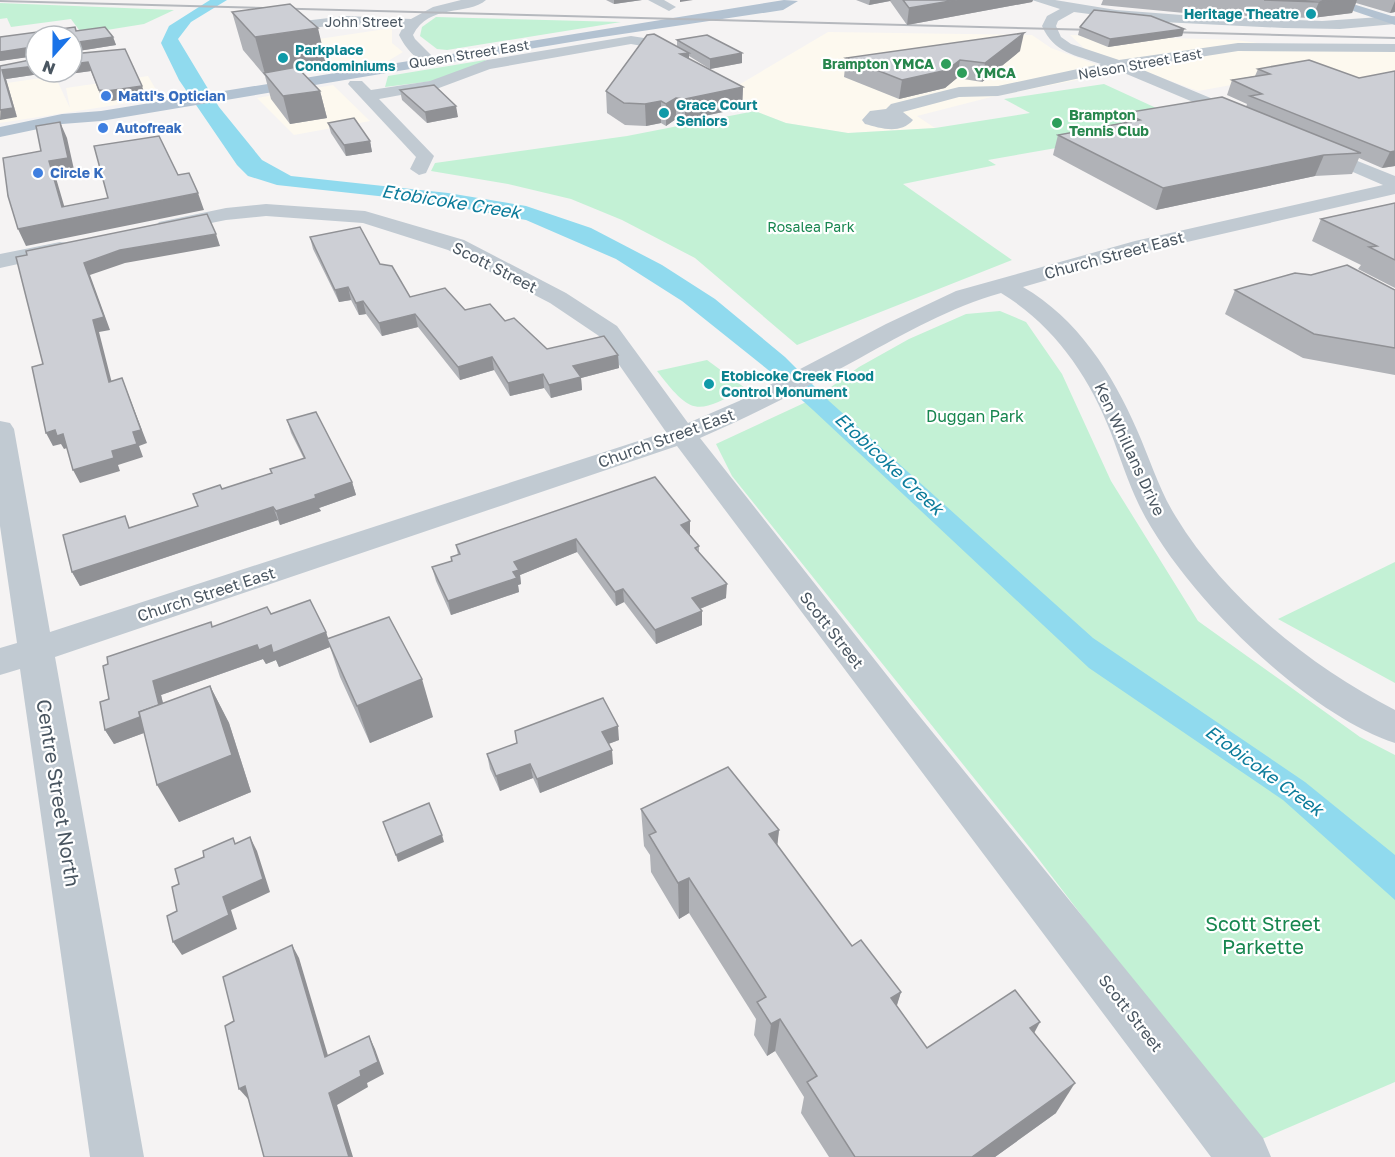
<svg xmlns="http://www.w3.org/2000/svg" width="1395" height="1157" viewBox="0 0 1395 1157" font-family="'Golos Text',sans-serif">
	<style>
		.commercial { fill: #fdf9ef }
		.green { fill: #c3f1d5 }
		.water { fill: #90daee }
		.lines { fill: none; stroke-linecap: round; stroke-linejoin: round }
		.minor { fill: #c1cad2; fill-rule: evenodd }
		.major { fill: #b3c2d1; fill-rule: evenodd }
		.rail { stroke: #b5b8bd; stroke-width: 2 }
		.wall { fill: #b0b2b7 }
		.shaded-wall { fill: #909195 }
		.building { fill: #cdcfd5; stroke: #909195; stroke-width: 1.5 }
		.culture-dot { fill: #0f9aa8; stroke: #fff; stroke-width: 2 }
		.leisure-dot { fill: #2e9e5b; stroke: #fff; stroke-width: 2 }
		.shop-dot { fill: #3f7fe0; stroke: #fff; stroke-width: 2 }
		.labels { text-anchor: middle; stroke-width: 4.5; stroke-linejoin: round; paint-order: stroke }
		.far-culture-label { font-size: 14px; font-weight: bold; fill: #0d838f; stroke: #fff; text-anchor: start }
		.far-street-label { font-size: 14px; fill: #4a5661; stroke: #fff }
		.far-leisure-label { font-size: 14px; font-weight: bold; fill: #27864d; stroke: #fff; text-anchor: start }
		.far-shop-label { font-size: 14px; font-weight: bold; fill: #366cbe; stroke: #fff; text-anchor: start }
		.far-park-label { font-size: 14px; fill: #17864f; stroke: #fff }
		.street-label { font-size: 16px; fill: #4a5661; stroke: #fff }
		.park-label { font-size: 16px; fill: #17864f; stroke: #fff }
		.water-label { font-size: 18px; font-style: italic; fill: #0c7c9b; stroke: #fff }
		.near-street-label { font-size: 20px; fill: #4a5661; stroke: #fff }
		.near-park-label { font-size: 20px; fill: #17864f; stroke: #fff }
	</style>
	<rect width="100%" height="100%" fill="#f5f3f3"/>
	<g class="commercial">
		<path d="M392,28v15l11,9 -15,9 -48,8 -28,-29z"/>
		<path d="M828,32l204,3 19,13 66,24 -126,25 -74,19 18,12 -87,5 -62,-10 -31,-12 -30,-18z"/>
		<path d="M1070,35l166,5 59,8 100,3v50l-107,-26 -90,16 -112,-41z"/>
		<path d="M55,76l15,32 -4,-20 82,-12 13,22 -161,25v-39z"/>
		<path d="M333,85l37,36 -76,14 -37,-37z"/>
	</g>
	<g class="green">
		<path d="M0,3l174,7 -30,14 -62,10 -11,-15 -60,8 -4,-9 -7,1z"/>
		<path d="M436,17l185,5 -174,28 -10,-1 -17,-13 2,-9z"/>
		<path d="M485,60l2,2 -54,19 -48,6 3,-11z"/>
		<path d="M1104,84l74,34 -53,18 -137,24 8,5 -93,19 109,76 -215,85 -102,-87 -73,-38 -51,-21 -63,-15 -77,-13 4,-8 192,-27 128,-25 31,12 62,10 87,-5 95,-15 -26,-14z"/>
		<path d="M1000,311l26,11 36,52 49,107 87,140 162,116 35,18v327l-140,60 -221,-289 -302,-377 -16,-32 101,-47 42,-30 50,-28 57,-25z"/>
		<path d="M707,360l38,28c-49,27 -53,28 -88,-17z"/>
		<path d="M1395,562v121l-117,-64z"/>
	</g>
	<path class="water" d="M210,0h17l-36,22 -13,17 41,68 43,53 29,16 157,17 78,13 65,22 71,37 53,34 70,58 44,44 264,237 212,144 90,73v45l-112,-100 -194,-132 -276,-258 -46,-41 -85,-68 -66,-42 -90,-39 -102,-19 -147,-16 -29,-9 -11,-11 -58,-85 -18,-37 8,-17z"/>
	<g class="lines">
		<g class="minor">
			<path d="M461,0h25c-18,16 -57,3 -73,35l2,4 21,21 -7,4c-12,-2 -25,-18 -30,-29l4,-8 -57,-3 -77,9 -7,-4 7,-4 77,-9 65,3 22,-12z"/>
			<path d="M648,0h16l12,7 -7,4z"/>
			<path d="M1032,0h23l61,10 79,6 127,5 73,-5v8l-55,5 -56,-1 -142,-7 -68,-9 -16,9 -2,5 5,11 10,7 48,16 119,-17 157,1v8l-157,-1 -102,16 113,47 2,4 -2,4 -6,1 -126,-53 -119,26 -39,1 -56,15 10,8c-13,15 -33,8 -48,4l-3,-4 8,-9 16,-2 5,-5 68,-17 39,-1 103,-22c-26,-9 -47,-11 -59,-38l5,-10 13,-7z"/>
			<path d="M631,36l26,4 33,21 -7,4 -5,-1 -30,-17 -17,-3 -141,25 -51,19 -60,11 55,57 -8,17 -7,2 -9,-6 6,-12 -68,-73 2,-3h12l9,9 59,-9 57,-21z"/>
			<path d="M1315,144l80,32v18l-247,57 -125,36c54,31 90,87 114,143 13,29 22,60 39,87 50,82 134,149 219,193v33c-91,-30 -214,-152 -256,-238 -11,-23 -19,-48 -28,-72 -22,-57 -57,-108 -110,-140 -50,14 -96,40 -141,65 -53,29 -105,56 -160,80l212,269 351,431 8,19h-60l-534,-711 -622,211 89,500h-54l-70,-488 -20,6v-27l17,-5 -17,-117v-105l10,2 4,6 36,203 616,-200 -67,-96 -49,-33 -102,-53 -85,-27 -97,-7 -40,4 -60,12 -7,-2 -3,-4 3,-4 67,-14 40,-4 99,7 99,29 102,53 51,33 71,97 51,-22 147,-77 70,-33 179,-50 248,-56 -74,-32 -3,-4 3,-4z"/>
			<path d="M60,242l8,1 3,5 -3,5 -68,15v-14z"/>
		</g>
		<g class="major">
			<path d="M784,0l14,1 -15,9 -194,29 -488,82 -39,3 -62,13v-10l62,-13 39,-3z"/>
			<path d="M1321,0h19l55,17v8z"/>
		</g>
		<g class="rail">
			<path d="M0,1l1095,29"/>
			<path d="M1167,32l228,6"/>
		</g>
	</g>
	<g class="wall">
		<path d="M606,0h36l-28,4z"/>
		<path d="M856,0h177l-1,2 -125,23 -17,-24 -21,4z"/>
		<path d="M1103,0h292v12l-5,1 -34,-10 -4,10 -40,5 -117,-4 -94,-9z"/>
		<path d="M232,12l95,55 -26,4 19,20 7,27 -37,6 -19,-25 -6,-23 -22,-26z"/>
		<path d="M1080,27l104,2 -2,7 -74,11 -30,-12z"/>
		<path d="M76,31l37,6 3,8 -44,7v-16h-36l36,18 73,41 -34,6 -9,-2 -11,-28 -36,5 -2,-4 -47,7 11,38 -17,-51 35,-7 -1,-3 -34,5v-24z"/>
		<path d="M677,40l65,13v10l-32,6 -21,-13v3l54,28 -1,21 -57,12 -9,-1 -10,7 -5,-3 -15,3 -21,-1 -18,-12 -1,-22 71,-45z"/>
		<path d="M1020,51l-38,31 -25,-4 -12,10 -46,11 -55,-22 2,-19z"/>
		<path d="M1258,69l101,9 36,-7v95l-13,2 -23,-10 -7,16 -37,2 -159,34 -103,-55 5,-20 64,-12 3,-10 121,-6 1,-3 -20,-9 5,-15 23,-4z"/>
		<path d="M400,90l58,27 -31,6 -25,-23z"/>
		<path d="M328,123l42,18 2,11 -26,4 -15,-23z"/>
		<path d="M1395,203v85l-37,-19 3,-4 -49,-24 9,-22z"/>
		<path d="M310,237l70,27 30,33 55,13 40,11 42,28 71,6 1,13 -38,10 1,12 -31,8 -7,-10 -34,8 -16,-26 -34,10 -42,-53 -36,9 -16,-22 -7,1 -8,-15 -12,2 -26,-53z"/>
		<path d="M1235,290h160v85l-92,-17 -78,-44z"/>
		<path d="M287,420l65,62 4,13 -37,13 2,3 -41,14 -2,-5 -198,66 -8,-14 59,-45 67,-21 73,-33 -1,-4 34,-10 -13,-26z"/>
		<path d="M690,521v14l9,11v6l27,46 -26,11 2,16 -46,19 -32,-42 -8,4 -39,-54 -57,23 1,9 -3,1 1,7 -68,23 -15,-34 -4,-14 20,-6 -1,-4 7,-2 -2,-10z"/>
		<path d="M271,614l55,18 2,7 105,78 -63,26 -30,-66 -10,-30 -51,20 -3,-7 -10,4 -3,-5 -102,36 2,8 47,-17 19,37 22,69 -72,30 -35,-89 -30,11 -9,-14 4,-31 104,-72z"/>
		<path d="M619,740l-11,4 5,20 -73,29 -7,-15 -33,13 -10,-22 -3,-15z"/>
		<path d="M641,809l138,21 -2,15 75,101 49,46 -5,14 31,42 107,-15 22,80 -61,44h-166l-28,-44 3,-16 -29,-46 -8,5 -13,-21 2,-16 -67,-106 -10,6 -28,-47 -1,-17 -6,-9z"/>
	</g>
	<g class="shaded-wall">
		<path d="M614,0h28l-28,4z"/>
		<path d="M680,0h13l-13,2z"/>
		<path d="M870,0h21l-1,1 -21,4z"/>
		<path d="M957,0h76l-1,2 -125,23 2,-17z"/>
		<path d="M1334,0h23l-5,13 -40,5 7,-16z"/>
		<path d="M1395,1v11l-5,1z"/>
		<path d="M318,28l9,39 -60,10 -2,-3 -10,-37z"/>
		<path d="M1184,29l-2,7 -74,11 2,-8z"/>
		<path d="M1024,33l-4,18 -38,31 3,-19z"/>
		<path d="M113,37l3,8 -44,7v-9z"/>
		<path d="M32,47l4,9 -36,5v-9z"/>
		<path d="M689,53v19l-9,-18z"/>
		<path d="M742,53v10l-32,6v-10z"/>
		<path d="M960,60l-3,18 -12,10 -46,11 3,-19z"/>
		<path d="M88,62l3,9 -36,5 -2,-4 -47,7 11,38 -17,3 2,-50 34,-4v6h36v-8z"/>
		<path d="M142,86l3,9 -34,6 -4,-10z"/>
		<path d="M743,87l-1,21 -57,12v-21z"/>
		<path d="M320,91l7,27 -37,6 -7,-28z"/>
		<path d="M676,98v21l-10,7v-22z"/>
		<path d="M661,101v22l-15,3 -1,-22z"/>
		<path d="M456,106l2,11 -31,6 -2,-11z"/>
		<path d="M60,122l7,16 8,36 -19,4 12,41 130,-26 6,17 -178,36 -8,-17 44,-22 -13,-46z"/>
		<path d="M370,141l2,11 -26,4 -2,-11z"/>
		<path d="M1395,151v15l-13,2 8,-16z"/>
		<path d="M1324,155l-9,21 -159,34 7,-22z"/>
		<path d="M216,234l4,12 -95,17 -35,12 20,55 -11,2 16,63 -6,-13 -16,-62 -9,-57 36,-13z"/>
		<path d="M348,287l3,13 -12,2 -4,-12z"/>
		<path d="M363,301l3,13 -7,1 -3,-12z"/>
		<path d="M415,314l3,13 -36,9 -3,-13z"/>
		<path d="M618,355l1,13 -38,10 1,12 -31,8 -2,-13 24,-19z"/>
		<path d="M492,357l2,13 -34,10 -2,-13z"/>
		<path d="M543,374l1,14 -34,8 -2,-13z"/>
		<path d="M122,378l25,65 -8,3 4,11 -25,8 2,6 -40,12 -7,-13 39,-19 21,-19z"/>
		<path d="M55,430l8,4 7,13 -6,2 -3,-5 -8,2 -7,-13z"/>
		<path d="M352,482l4,13 -37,13 2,3 -41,14 -4,-14 39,-16z"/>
		<path d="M273,507l5,13 -198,66 -8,-14z"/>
		<path d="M690,521v14l-9,3v-13z"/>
		<path d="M576,539l1,13 -57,23 1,9 -3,1 1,7 -68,23 -3,-14 65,-29 1,-10z"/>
		<path d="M727,584l-1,14 -34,14v-14z"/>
		<path d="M623,589l1,13 -8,4 -1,-14z"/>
		<path d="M702,611v14l-46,19 -1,-14z"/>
		<path d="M326,632l5,15 -4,-8 3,8 -51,20 -3,-7 -10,4 -3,-5 -102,36 7,29 -54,20 -9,-14 48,-49 104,-36h14z"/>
		<path d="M422,679l11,38 -63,26 -13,-37z"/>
		<path d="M210,686l19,37 22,69 -72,30 -22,-37z"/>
		<path d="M618,726l1,14 -16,6 -1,-14z"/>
		<path d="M612,750l1,14 -73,29 -3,-14z"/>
		<path d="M530,764l3,14 -33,13 -4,-15z"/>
		<path d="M779,830l-4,36 -6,-32z"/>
		<path d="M442,835l2,7 -46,20 -2,-7z"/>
		<path d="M250,837l7,14 13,41 -39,18 6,19 -55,26 -9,-13 50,-45z"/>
		<path d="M689,878v35l-10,6 -1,-36z"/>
		<path d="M292,945l7,13 33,111 -7,-12z"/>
		<path d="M901,992l-10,33v-27z"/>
		<path d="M780,1019l-5,32 -8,5 4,-32z"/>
		<path d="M1040,1022l-17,32 7,-26z"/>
		<path d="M369,1036l6,13 9,25 -17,9 1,4 -31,18 16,52h-4l-20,-64 31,-22z"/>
		<path d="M1075,1083l-19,30 -61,44h-23z"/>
		<path d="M245,1086l9,11 -5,3 -10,-11z"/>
	</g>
	<g class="building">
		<path d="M903,0h53l-47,8z"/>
		<path d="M1264,0h70l-15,2z"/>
		<path d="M290,4l28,24 -63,9 -23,-25z"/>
		<path d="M1094,10l57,6 33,13 -74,10 -30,-12z"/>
		<path d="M75,27l1,4 29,-4 8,10 -41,6v-7h-36v30l-34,4 11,38 -13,2v-44l35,-7 -3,-12 -32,5v-15z"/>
		<path d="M1024,33l-39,30 -25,-3 -13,10 -45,10 -56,-22z"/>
		<path d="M654,34l35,19 -9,1 63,33 -58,12 -9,-1 -10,6 -5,-3 -16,3 -21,-1 -18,-12 41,-56z"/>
		<path d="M707,35l35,18 -32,6 -33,-19z"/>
		<path d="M125,49l17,37 -35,5 -8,-1 -11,-28 -16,2v-10z"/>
		<path d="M1309,60l50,18 36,-7v80l-5,1 -140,-56 12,-2 -30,-14 38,-6 -12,-5z"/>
		<path d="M297,67l23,24 -37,5 -19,-23z"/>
		<path d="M434,85l22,21 -31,6 -25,-22z"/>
		<path d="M1222,97l139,56 -37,2 -161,33 -105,-53 82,-15 -15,-7z"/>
		<path d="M354,118l16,23 -26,4 -16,-22z"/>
		<path d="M60,122l8,36 -19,3 13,46 46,-9 -14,-52 65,-10 19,39 11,-2 9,20 -180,36 -10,-33 -5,-38 38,-7 -5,-25z"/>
		<path d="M1395,203v57l-26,-13 8,-1 -56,-27z"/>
		<path d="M207,214l9,20 -96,16 -36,13 20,54 -11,3 16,62 13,-4 19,52 -8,2 4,12 -25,7 2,7 -41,12 -10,-36 -6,2 -2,-6 -9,3 -14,-66 11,-3 -27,-107 11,-2 -1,-4z"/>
		<path d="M360,227l20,37 12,2 18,31 35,-9 20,22 25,-6 15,17 9,-3 33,31 57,-13 14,19 -45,11 8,11 -32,8 -6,-11 -35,9 -16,-26 -34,10 -43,-53 -36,9 -16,-22 -7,2 -8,-16 -13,3 -25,-53z"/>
		<path d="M1347,265l48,25v58l-81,-14 -79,-44 60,-17 16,2z"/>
		<path d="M316,412l36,70 -37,13 1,3 -40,13 -3,-4 -201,65 -9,-37 62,-19 4,12 69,-22 -5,-12 27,-9 2,4 50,-16 -2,-4 35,-11 -18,-38z"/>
		<path d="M655,477l35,44 -9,4 18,21 -4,2 32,36 -35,14 10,13 -47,19 -32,-41 -8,3 -39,-53 -62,23 5,8 -6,2 4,6 -69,23 -16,-34 20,-6 -1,-4 9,-3 -4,-9z"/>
		<path d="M310,600l16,32 -53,21 -2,-8 -12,5 -2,-5 -104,36 6,24 -20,7 1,5 -35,13 -5,-28 9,-3 -6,-33 5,-2 -1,-7 104,-35 1,5 55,-20 4,7z"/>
		<path d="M389,617l33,62 -65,27 -30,-67z"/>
		<path d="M210,686l22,69 -75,30 -18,-73z"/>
		<path d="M603,698l15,28 -16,6 10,18 -75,29 -7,-15 -34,12 -9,-22 30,-11 -2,-12z"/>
		<path d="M728,767l51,63 -10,4 83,112 9,-6 40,52 -10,6 36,50 88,-58 25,32 -10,6 45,55 -103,74h-117l-48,-75 10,-6 -37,-57 -9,5 -14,-22 9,-5 -77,-119 -11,5 -29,-48 7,-3 -15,-23z"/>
		<path d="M429,803l13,32 -46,20 -13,-33z"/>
		<path d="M250,837l13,42 -40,18 6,18 -56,27 -6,-26 10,-5 -5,-24 7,-3 -4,-15 29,-12 -1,-6 30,-13 2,6z"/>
		<path d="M292,945l33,112 44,-21 9,26 -18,9 1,5 -32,17 20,64h-85l-19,-71 -6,3 -14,-63 9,-5 -11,-44z"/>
	</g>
	<g class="culture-dot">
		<circle cx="1311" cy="14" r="6"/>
		<circle cx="283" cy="58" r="6"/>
		<circle cx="664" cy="113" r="6"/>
		<circle cx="709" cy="384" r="6"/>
	</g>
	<g class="leisure-dot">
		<circle cx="946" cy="64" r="6"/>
		<circle cx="962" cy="73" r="6"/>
		<circle cx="1057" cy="123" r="6"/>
	</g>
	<g class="shop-dot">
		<circle cx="106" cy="96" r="6"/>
		<circle cx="103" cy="128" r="6"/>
		<circle cx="38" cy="173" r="6"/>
	</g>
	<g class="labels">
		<g class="far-culture-label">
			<text x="1299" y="19" text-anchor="end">Heritage Theatre</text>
			<text x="295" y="55">Parkplace<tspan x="295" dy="16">Condominiums</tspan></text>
			<text x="676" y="110">Grace Court<tspan x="676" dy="16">Seniors</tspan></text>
			<text x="721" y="381">Etobicoke Creek Flood<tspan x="721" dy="16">Control Monument</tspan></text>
		</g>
		<g class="far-street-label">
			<text x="364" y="27">John Street</text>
			<text transform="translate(469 54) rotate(-9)" y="5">Queen Street East</text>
			<text transform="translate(1140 64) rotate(-10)" y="5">Nelson Street East</text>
		</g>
		<g class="far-leisure-label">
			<text x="934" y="69" text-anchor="end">Brampton YMCA</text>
			<text x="974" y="78">YMCA</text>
			<text x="1069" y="120">Brampton<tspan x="1069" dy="16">Tennis Club</tspan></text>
		</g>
		<g class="far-shop-label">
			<text x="118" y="101">Matti's Optician</text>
			<text x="115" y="133">Autofreak</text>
			<text x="50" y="178">Circle K</text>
		</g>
		<g class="far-park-label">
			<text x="811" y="232">Rosalea Park</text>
		</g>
		<g class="street-label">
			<text transform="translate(1114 255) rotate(-15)" y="6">Church Street East</text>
			<text transform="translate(495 267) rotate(27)" y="6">Scott Street</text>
			<text transform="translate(666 438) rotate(-20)" y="6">Church Street East</text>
			<text transform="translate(1130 449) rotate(65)" y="6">Ken Whillans Drive</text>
			<text transform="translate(206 594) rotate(-18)" y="6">Church Street East</text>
			<text transform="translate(832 630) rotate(52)" y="6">Scott Street</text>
			<text transform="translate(1131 1013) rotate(52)" y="6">Scott Street</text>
		</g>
		<g class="park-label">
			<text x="975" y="422">Duggan Park</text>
		</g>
		<g class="water-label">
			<text transform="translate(451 202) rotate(9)" y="6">Etobicoke Creek</text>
			<text transform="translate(889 464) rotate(43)" y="6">Etobicoke Creek</text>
			<text transform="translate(1264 771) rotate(36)" y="6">Etobicoke Creek</text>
		</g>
		<g class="near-street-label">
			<text transform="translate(58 793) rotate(81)" y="7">Centre Street North</text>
		</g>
		<g class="near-park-label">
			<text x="1263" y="931">Scott Street<tspan x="1263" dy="23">Parkette</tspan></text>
		</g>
	</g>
	<g transform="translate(54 54) rotate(201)"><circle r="28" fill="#ffffff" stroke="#b7bbc0" stroke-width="1.5"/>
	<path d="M0-4.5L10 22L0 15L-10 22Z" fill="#1a73e8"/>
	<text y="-9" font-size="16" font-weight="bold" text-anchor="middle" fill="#4a5661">N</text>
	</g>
</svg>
